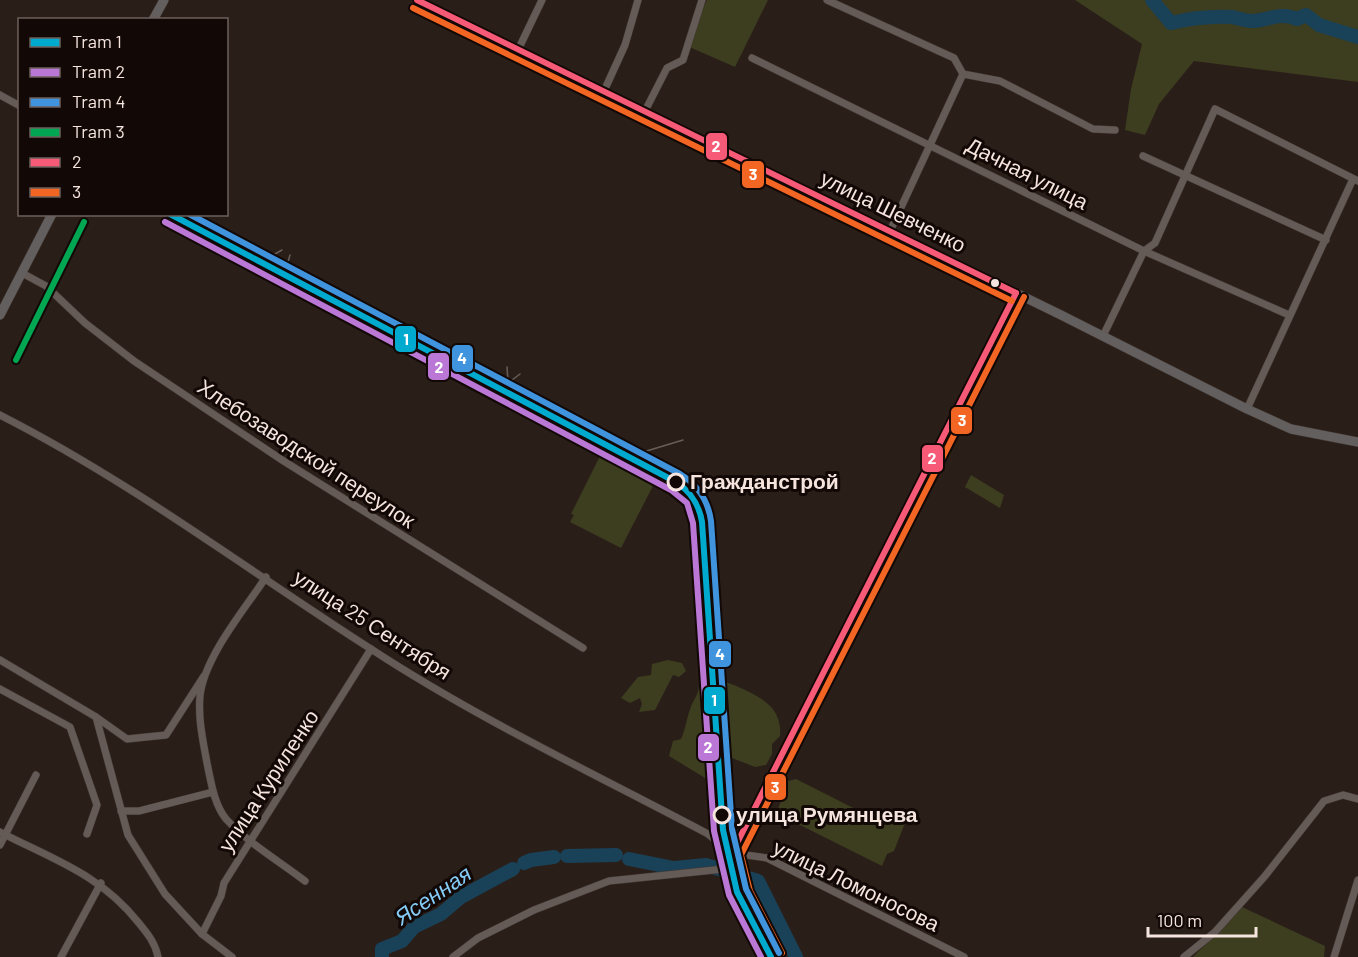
<svg xmlns="http://www.w3.org/2000/svg" width="1358" height="957" viewBox="0 0 1358 957" font-family="Barlow,sans-serif">
	<style>
		.green { fill: #3d3d20 }
		.lines { fill: none; stroke-linecap: round; stroke-linejoin: round }
		.river { stroke: #194157; stroke-width: 14 }
		.minor-casing { stroke: #433934; stroke-width: 8 }
		.major-casing { stroke: #433934; stroke-width: 10 }
		.minor { stroke: #645a56; stroke-width: 7 }
		.major { stroke: #625f5e; stroke-width: 9 }
		.tram { stroke: #685f59; stroke-width: 1.5 }
		.bus-1-casing { stroke: #120805; stroke-width: 10 }
		.bus-2-casing { stroke: #120805; stroke-width: 10 }
		.bus-1 { stroke: #f75a77; stroke-width: 6 }
		.bus-2 { stroke: #f26522; stroke-width: 6 }
		.tram-1-casing { stroke: #120805; stroke-width: 10 }
		.tram-2-casing { stroke: #120805; stroke-width: 10 }
		.tram-3-casing { stroke: #120805; stroke-width: 10 }
		.tram-4-casing { stroke: #120805; stroke-width: 10 }
		.tram-1 { stroke: #00a9ce; stroke-width: 6 }
		.tram-2 { stroke: #ba77d6; stroke-width: 6 }
		.tram-3 { stroke: #4094de; stroke-width: 6 }
		.tram-4 { stroke: #00a651; stroke-width: 6 }
		.bus-dot { fill: #f6e5df; stroke: #120805; stroke-width: 2 }
		.stop-dot { fill: #120805; stroke: #f6e5df; stroke-width: 3 }
		.labels { text-anchor: middle; stroke-width: 6; stroke-linejoin: round; paint-order: stroke }
		.street-label { font-size: 21px; fill: #f6e5df; stroke: #120805 }
		.stop-label { font-size: 21px; font-weight: bold; fill: #f6e5df; stroke: #120805; text-anchor: start }
		.water-label { font-size: 22px; font-style: italic; fill: #85ccf8; stroke: #120805 }
		.line-badge { stroke: #120805; stroke-width: 2 }
		.badge-label { font-size: 16px; text-anchor: middle; font-weight: bold; fill: #fff }
	</style>
	<rect width="100%" height="100%" fill="#2a1e18"/>
	<g class="green">
		<path d="M707,0h61l-33,67 -48,-21z"/>
		<path d="M1075,0h283v82l-164,-21 -35,43 -14,31 -20,-5 6,-41 11,-45z"/>
		<path d="M601,454l54,28 -34,66 -51,-26 4,-7 -3,-1z"/>
		<path d="M971,475l33,20 -4,13 -35,-21z"/>
		<path d="M668,660l14,3 4,8 -7,6 -6,-2 -18,35 -16,2 3,-8 -2,-6 -10,5 -9,-5 17,-21 13,-2 1,-11z"/>
		<path d="M708,678c14,0 50,16 61,27 9,8 12,20 11,31l-8,8v10l-6,11 -11,2 -23,-9 -17,21 -5,2 -41,-25 4,-15 8,-2c5,-11 6,-24 11,-35 5,-9 7,-13 8,-23z"/>
		<path d="M796,779l91,46 7,-12 10,-4 4,6 -14,36 -7,3 -5,12 -94,-47h-10l-3,-5c7,-10 7,-22 13,-33z"/>
		<path d="M1242,907l83,39 -1,11h-131z"/>
	</g>
	<g class="lines">
		<g class="river">
			<path d="M1152,0l19,23c20,-5 40,-7 61,-6 6,1 13,4 19,4 17,0 28,-10 46,-2l9,-4 13,10 39,12"/>
			<path d="M567,856l49,-1"/>
			<path d="M629,859l45,9 32,-3 52,16 38,76"/>
			<path d="M524,863l7,-3 23,-3"/>
			<path d="M382,957v-8l20,-8 12,-14 27,-13 20,-17 52,-28"/>
		</g>
		<g class="minor-casing">
			<g id="minor">
				<path d="M827,0l127,58 9,16 37,7 93,48 22,1"/>
				<path d="M518,50l24,-50"/>
				<path d="M752,58l392,193 145,64"/>
				<path d="M604,91l21,-46 13,-45"/>
				<path d="M0,95l20,11"/>
				<path d="M645,111l22,-43 16,-8 19,-60"/>
				<path d="M1143,156l183,84"/>
				<path d="M174,214l509,268 18,24 6,20"/>
				<path d="M890,231l73,-157"/>
				<path d="M22,273l24,13 39,37 49,38 148,99 301,188"/>
				<path d="M1103,336l41,-85 11,-8 60,-134 143,72"/>
				<path d="M1247,409l106,-230"/>
				<path d="M0,415c132,67 247,155 371,234 107,70 224,125 337,185l24,19 35,5 197,99"/>
				<path d="M266,577c-21,32 -62,80 -66,119 -2,23 3,45 7,67 4,19 7,41 19,56 22,24 53,42 79,62"/>
				<path d="M0,660l96,57 32,118 37,59 37,40 30,23"/>
				<path d="M0,689l70,38 27,78 -10,29"/>
				<path d="M96,717l31,22 39,-4 38,-59"/>
				<path d="M121,811h18l74,-19"/>
				<path d="M0,832c52,27 100,42 138,90 9,11 17,20 20,35"/>
				<path d="M0,845l36,-70"/>
				<path d="M202,934l19,-38 3,-13 147,-234"/>
				<path d="M61,957l40,-74"/>
				<path d="M453,957l25,-19 56,-28 75,-29 124,-13"/>
				<path d="M1184,957l31,-25 50,-56 59,-75 19,-6 15,4"/>
				<path d="M1334,957l24,-77"/>
			</g>
		</g>
		<g class="major-casing">
			<g id="major">
				<path d="M417,0l644,315 186,94 44,20 67,13"/>
				<path d="M153,20l11,-20"/>
				<path d="M0,315l52,-101"/>
				<path d="M774,957c-17,-33 -40,-66 -42,-104l284,-560"/>
			</g>
		</g>
		<use href="#minor" class="minor"/>
		<use href="#major" class="major"/>
		<g class="tram">
			<path d="M290,255l-3,10 7,16"/>
			<path d="M259,258h9l14,-8"/>
			<path d="M507,367l1,14 8,12"/>
			<path d="M496,382l16,-2 8,-6"/>
			<path d="M623,454l17,-1 43,-13"/>
		</g>
		<g class="bus-1-casing">
			<g id="bus-1">
				<path d="M417,0l599,293"/>
				<path d="M774,957l-32,-63 -10,-41 284,-560"/>
			</g>
		</g>
		<g class="bus-2-casing">
			<g id="bus-2">
				<path d="M413,8l599,293"/>
				<path d="M782,953l-32,-62 -9,-36 283,-558"/>
			</g>
		</g>
		<use href="#bus-1" class="bus-1"/>
		<use href="#bus-2" class="bus-2"/>
		<g class="tram-1-casing">
			<path id="tram-1" d="M170,214l506,268c15,10 23,22 26,40l21,308 14,62 34,65"/>
		</g>
		<g class="tram-2-casing">
			<path id="tram-2" d="M165,222l506,268 16,13 6,20 21,308 15,64 32,62"/>
		</g>
		<g class="tram-3-casing">
			<path id="tram-3" d="M189,214l491,260c18,11 28,26 31,47l21,308 14,60 33,64"/>
		</g>
		<g class="tram-4-casing">
			<path id="tram-4" d="M16,360l68,-138"/>
		</g>
		<use href="#tram-1" class="tram-1"/>
		<use href="#tram-2" class="tram-2"/>
		<use href="#tram-3" class="tram-3"/>
		<use href="#tram-4" class="tram-4"/>
	</g>
	<circle class="bus-dot" cx="995" cy="283" r="5"/>
	<g class="stop-dot">
		<circle cx="676" cy="482" r="8"/>
		<circle cx="722" cy="815" r="8"/>
	</g>
	<g class="labels">
		<g class="street-label">
			<text transform="translate(1027 174) rotate(27)" y="7">Дачная улица</text>
			<text transform="translate(893 212) rotate(26)" y="7">улица Шевченко</text>
			<text transform="translate(306 454) rotate(33)" y="7">Хлебозаводской переулок</text>
			<text transform="translate(372 625) rotate(33)" y="7">улица 25 Сентября</text>
			<text transform="translate(269 781) rotate(-57)" y="7">улица Куриленко</text>
			<text transform="translate(856 886) rotate(26)" y="7">улица Ломоносова</text>
		</g>
		<g class="stop-label">
			<text x="690" y="489">Гражданстрой</text>
			<text x="736" y="822">улица Румянцева</text>
		</g>
		<g class="water-label">
			<text transform="translate(433 895) rotate(-34)" y="8">Ясенная</text>
		</g>
	</g>
	<g class="line-badge">
		<rect x="705" y="132" width="23" height="29" rx="6" fill="#f75a77"/>
		<rect x="741" y="160" width="24" height="29" rx="6" fill="#f26522"/>
		<rect x="394" y="325" width="23" height="28" rx="6" fill="#00a9ce"/>
		<rect x="451" y="344" width="23" height="29" rx="6" fill="#4094de"/>
		<rect x="427" y="352" width="23" height="29" rx="6" fill="#ba77d6"/>
		<rect x="950" y="406" width="23" height="29" rx="6" fill="#f26522"/>
		<rect x="921" y="444" width="23" height="29" rx="6" fill="#f75a77"/>
		<rect x="708" y="640" width="24" height="28" rx="6" fill="#4094de"/>
		<rect x="703" y="686" width="23" height="29" rx="6" fill="#00a9ce"/>
		<rect x="697" y="733" width="23" height="29" rx="6" fill="#ba77d6"/>
		<rect x="764" y="773" width="23" height="28" rx="6" fill="#f26522"/>
	</g>
	<g class="badge-label">
		<text x="716" y="152">2</text>
		<text x="753" y="180">3</text>
		<text x="406" y="345">1</text>
		<text x="462" y="364">4</text>
		<text x="439" y="373">2</text>
		<text x="962" y="426">3</text>
		<text x="932" y="464">2</text>
		<text x="720" y="660">4</text>
		<text x="714" y="706">1</text>
		<text x="708" y="753">2</text>
		<text x="775" y="793">3</text>
	</g>
	<rect x="18" y="18" width="210" height="198" fill="#120805" stroke="#6d605c" stroke-width="1.5"/>
	<rect x="30" y="38" width="30" height="9" fill="#00a9ce" stroke="#6d605c" stroke-width="1.5"/>
	<text x="72" y="48" font-size="18" fill="#f6e5df">Tram 1</text>
	<rect x="30" y="68" width="30" height="9" fill="#ba77d6" stroke="#6d605c" stroke-width="1.5"/>
	<text x="72" y="78" font-size="18" fill="#f6e5df">Tram 2</text>
	<rect x="30" y="98" width="30" height="9" fill="#4094de" stroke="#6d605c" stroke-width="1.5"/>
	<text x="72" y="108" font-size="18" fill="#f6e5df">Tram 4</text>
	<rect x="30" y="128" width="30" height="9" fill="#00a651" stroke="#6d605c" stroke-width="1.5"/>
	<text x="72" y="138" font-size="18" fill="#f6e5df">Tram 3</text>
	<rect x="30" y="158" width="30" height="9" fill="#f75a77" stroke="#6d605c" stroke-width="1.5"/>
	<text x="72" y="168" font-size="18" fill="#f6e5df">2</text>
	<rect x="30" y="188" width="30" height="9" fill="#f26522" stroke="#6d605c" stroke-width="1.5"/>
	<text x="72" y="198" font-size="18" fill="#f6e5df">3</text>
	<path d="M1148 927v9h108v-9" fill="none" stroke="#f6e5df" stroke-width="3"/>
	<text x="1157" y="927" font-size="18" fill="#f6e5df" stroke="#120805" stroke-width="4.5" paint-order="stroke">100 m</text>
</svg>
